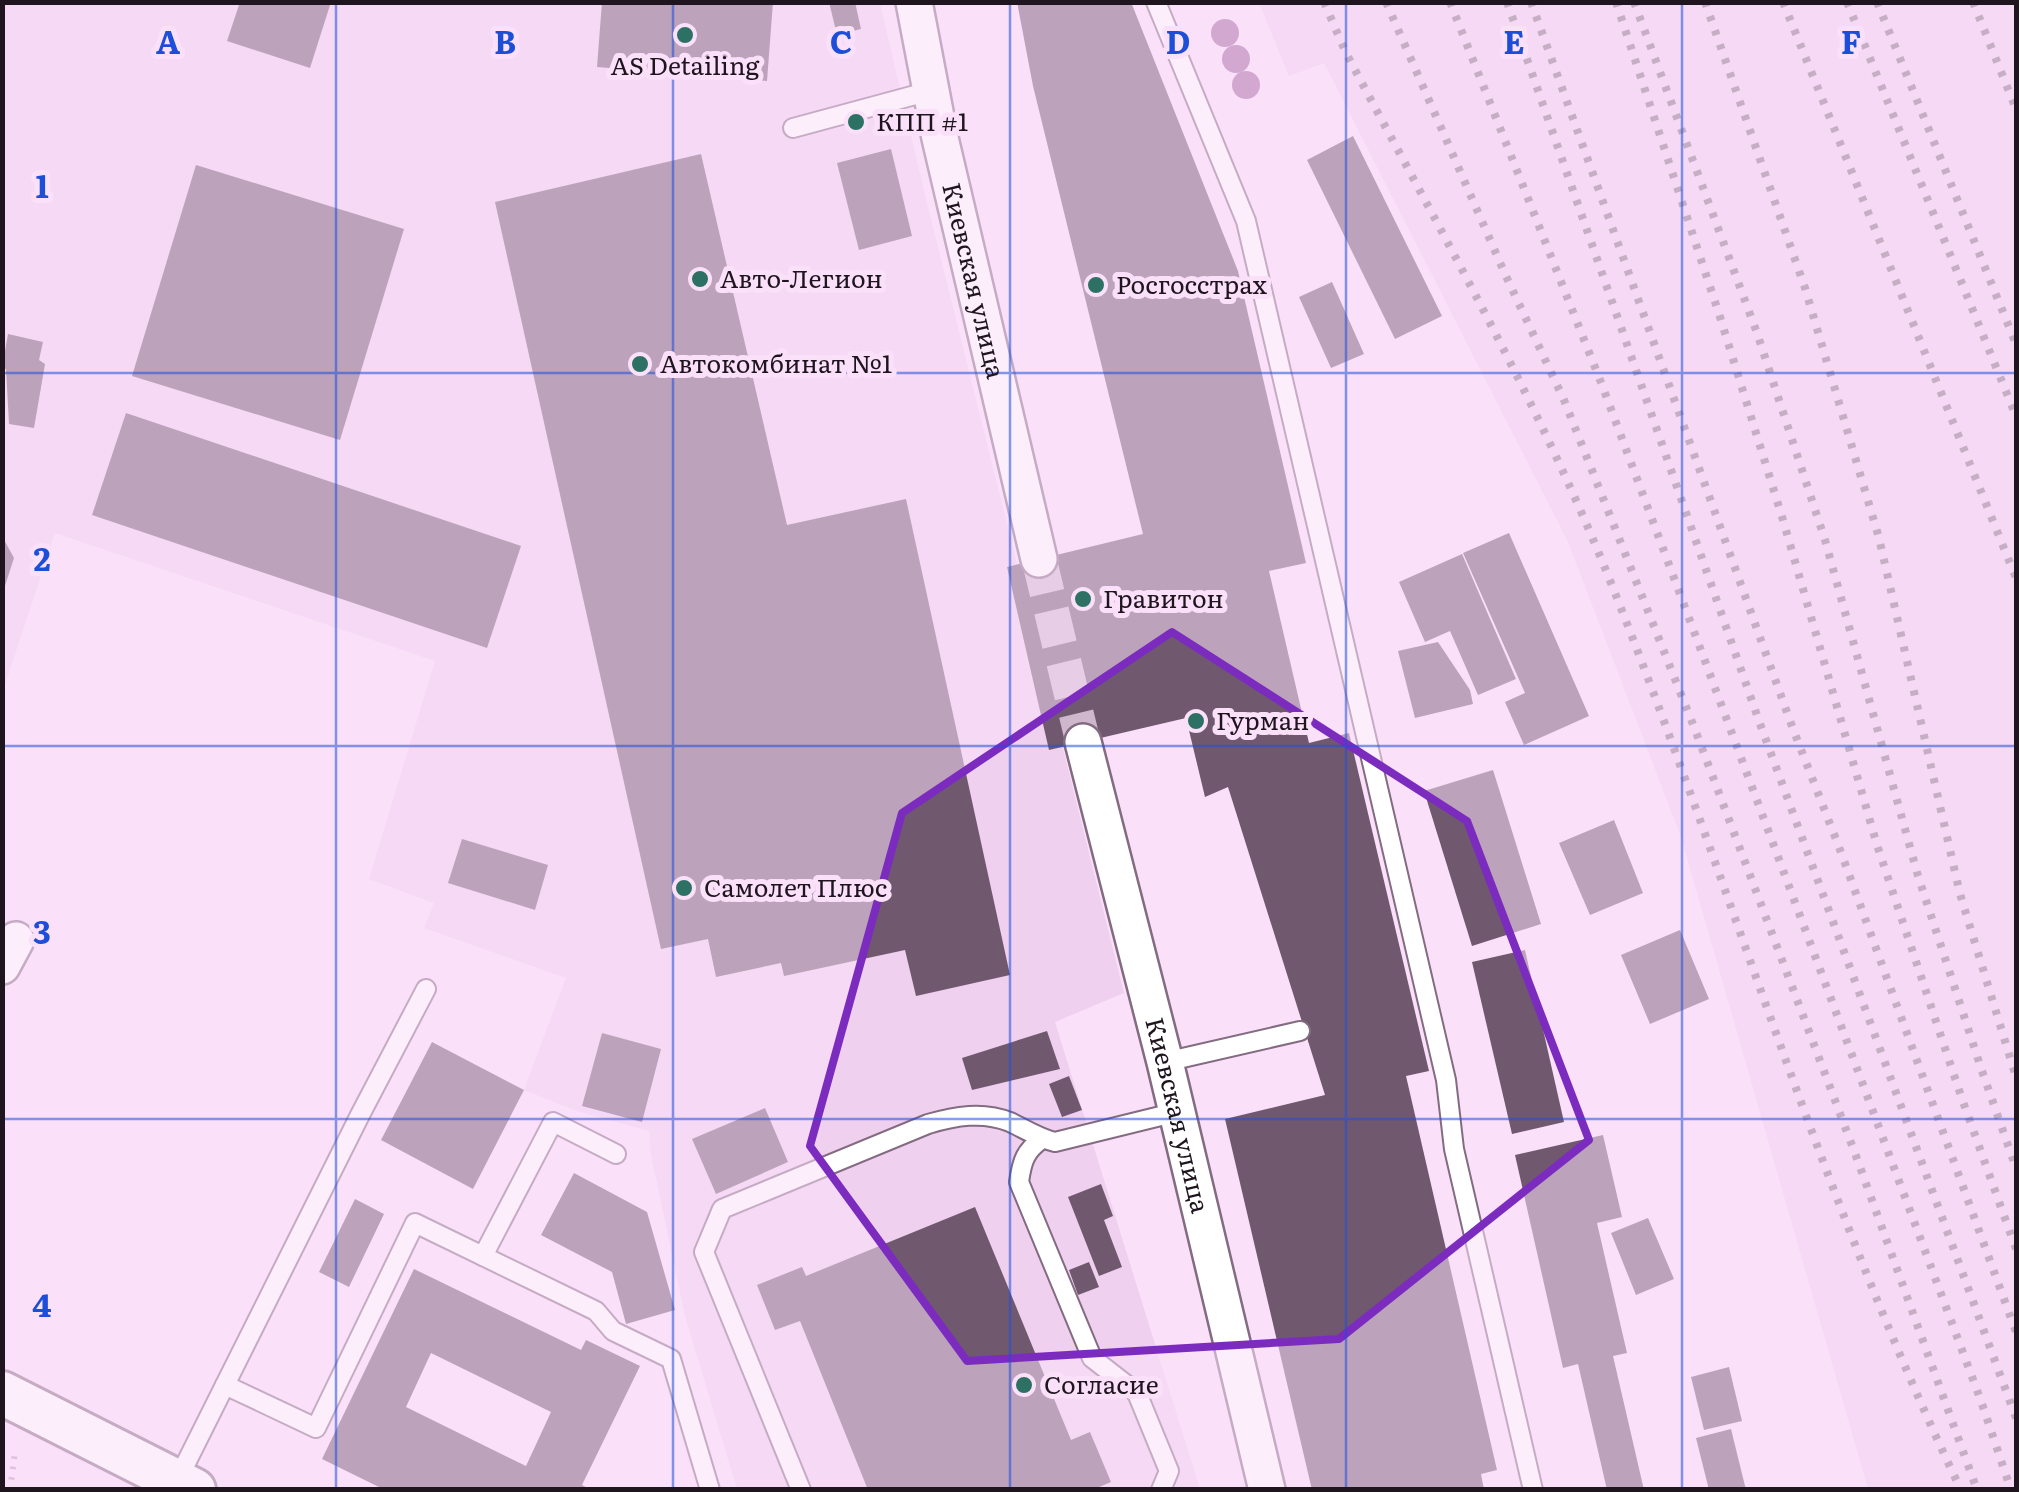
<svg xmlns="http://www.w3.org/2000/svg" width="2019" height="1492" viewBox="0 0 2019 1492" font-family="Literata,serif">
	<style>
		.built { fill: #f0d0ef }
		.building { fill: #70596f; fill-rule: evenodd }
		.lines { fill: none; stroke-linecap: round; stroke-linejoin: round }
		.minor-tunnel { stroke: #cfb7ce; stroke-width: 35; stroke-dasharray: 35 18; stroke-linecap: butt }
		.service-casing { stroke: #836c82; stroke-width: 22 }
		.minor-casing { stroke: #836c82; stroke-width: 40 }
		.tertiary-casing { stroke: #836c82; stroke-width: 48 }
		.path { stroke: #b7a1b6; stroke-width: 6; stroke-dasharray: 2.5 8; stroke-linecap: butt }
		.service { stroke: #fff; stroke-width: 18 }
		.minor { stroke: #fff; stroke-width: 35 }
		.tertiary { stroke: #fff; stroke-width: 42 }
		.rail { stroke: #857384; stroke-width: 8; stroke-dasharray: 5 10; stroke-linecap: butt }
		.tree { fill: #9f65a0 }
		.marked { fill: none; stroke: #7b2cbf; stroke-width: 8; stroke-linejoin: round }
		.grid { fill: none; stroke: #1d4ed8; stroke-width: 2.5; stroke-opacity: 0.55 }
		.poi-dot { fill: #2d7164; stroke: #fbe0fa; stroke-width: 4 }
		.labels { text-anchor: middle; stroke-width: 10; stroke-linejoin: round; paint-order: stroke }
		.poi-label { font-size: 25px; fill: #1e151e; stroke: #fbe0fa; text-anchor: start }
		.street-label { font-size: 25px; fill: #1e151e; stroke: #fbe0fa }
		.grid-label { font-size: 32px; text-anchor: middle; font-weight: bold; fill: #1d4ed8; stroke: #fbe0fa; stroke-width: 10; stroke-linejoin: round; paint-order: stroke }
	</style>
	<rect width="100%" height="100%" fill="#fbe0fa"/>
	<g class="built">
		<path d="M3,3h877l44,188 200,802 -69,29 145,467h-463l-52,-173 -34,-161 -2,-24 -72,-20 -53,-21 42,-112 -142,-50 10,-25 -65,-24 66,-218 -380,-128 -52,158z"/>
		<path d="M1259,3h757v1486h-148l-187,-652 -113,-295 -244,-479 -35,13z"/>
	</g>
	<g class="building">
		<path d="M240,2h91l-21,66 -83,-27z"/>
		<path d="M602,2h171l-6,79 -170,-14z"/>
		<path d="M829,2h26l6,27 -24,6z"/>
		<path d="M1017,2h114l107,269 68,292 -37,8 40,172 40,-10 80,338 -23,5 91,394 -16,4 3,16h-172l-87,-371 100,-24 -97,-308 -23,10 -19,-79 -137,32 -42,-183 136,-33 -110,-448z"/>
		<path d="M862,114l3,12 -14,3 -3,-11z"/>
		<path d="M1353,136l89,180 -47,23 -88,-179z"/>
		<path d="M891,149l21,87 -53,14 -22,-87z"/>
		<path d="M701,154l86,371 119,-26 104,476 -94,21 -11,-46 -121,26 -3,-13 -65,14 -8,-38 -47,10 -166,-747z"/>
		<path d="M196,165l208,64 -64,211 -208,-64z"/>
		<path d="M1332,282l32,72 -33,14 -32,-71z"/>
		<path d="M8,334l35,8 -4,18 6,4 -11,64 -25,-4 -3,-55 -4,-1z"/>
		<path d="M126,413l395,133 -34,102 -395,-133z"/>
		<path d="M1509,533l80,183 -65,29 -19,-43 20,-9 -62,-140z"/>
		<path d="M2,536l12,22 -11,34h-1z"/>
		<path d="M1462,554l54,125 -38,16 -28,-64 -25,11 -26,-60z"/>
		<path d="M1438,642l32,48 3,14 -58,14 -17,-67z"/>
		<path d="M1493,770l48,154 -69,22 -48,-155z"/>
		<path d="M1614,820l29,73 -53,22 -31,-72z"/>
		<path d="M462,839l86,26 -13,45 -87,-27z"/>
		<path d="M1680,930l29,69 -59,25 -29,-69z"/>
		<path d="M1525,950l39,172 -52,12 -40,-172z"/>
		<path d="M1047,1031l13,38 -88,21 -10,-32z"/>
		<path d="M602,1033l59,16 -19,73 -60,-16z"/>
		<path d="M432,1042l92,48 -51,99 -92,-49z"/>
		<path d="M1069,1076l13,34 -20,7 -13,-33z"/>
		<path d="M765,1108l23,54 -72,32 -24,-55z"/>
		<path d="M1603,1135l19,82 -25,6 30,130 -14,3 31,134h-37l-29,-126 -15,4 -48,-213z"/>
		<path d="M574,1173l73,39 28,98 -49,14 -14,-52 -71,-37z"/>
		<path d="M1101,1184l12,32 -9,4 18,47 -23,9 -31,-79z"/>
		<path d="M355,1199l29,15 -35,73 -30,-15z"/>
		<path d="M975,1207l96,233 19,-8 21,50 -19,8h-224l-68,-169 -25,9 -18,-45 45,-18 4,9z"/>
		<path d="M1648,1218l26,61 -38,16 -25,-62z"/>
		<path d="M1089,1262l10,25 -21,8 -9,-25z"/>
		<path d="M414,1269l167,81 5,-10 54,26 -58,119 9,5h-206l-63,-31zM431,1353l120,59 -25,54 -120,-59z"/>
		<path d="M1729,1367l13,54 -38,9 -13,-53z"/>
		<path d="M1731,1429l15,61h-37l-13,-52z"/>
	</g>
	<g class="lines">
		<path class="minor-tunnel" d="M1039,559l44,183"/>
		<g class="service-casing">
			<g id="service">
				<path d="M1156,2l90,219 200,859 8,69 79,341"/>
				<path d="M793,128l137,-37"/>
				<path d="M1165,1062l135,-31"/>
				<path d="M1042,1139c-17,12 -20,22 -23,43l73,176 45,35 32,78 -8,19"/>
				<path d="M483,1256l70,-134 63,32"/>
				<path d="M225,1385l91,43 99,-205 181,88 17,20 58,28 39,131"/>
				<path d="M177,1481l183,-366 66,-126"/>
				<path d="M801,1490l-97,-238 18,-43 206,-85c27,-8 55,-13 82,-2 15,7 28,16 45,20l122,-30"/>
			</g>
		</g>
		<g class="minor-casing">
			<g id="minor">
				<path id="s1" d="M914,2l26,136 99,421"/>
				<path id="s2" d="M1083,742l82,320 102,428"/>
				<path d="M2,966l14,-26"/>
			</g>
		</g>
		<g class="tertiary-casing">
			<path id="tertiary" d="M2,1393l192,97"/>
		</g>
		<path class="path" d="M10,1490l5,-38"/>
		<use href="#service" class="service"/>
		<use href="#minor" class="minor"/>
		<use href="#tertiary" class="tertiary"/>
		<g class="rail">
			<path d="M1324,2l22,51c91,172 188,340 261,520 122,304 212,621 354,917"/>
			<path d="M1386,2l119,272 59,126 130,327 162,429 121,334"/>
			<path d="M1450,2l152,383 379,1016 30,89"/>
			<path d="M1507,2l252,719 257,697"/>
			<path d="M1531,2l262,727 46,118 177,485"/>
			<path d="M1616,2l104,315 63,203 94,325 85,254 54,150"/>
			<path d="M1634,2l123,331 68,207 93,336 64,195 34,97"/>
			<path d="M1705,2l100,286 74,250 81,356 56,183"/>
			<path d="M1783,2l233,576"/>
			<path d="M1847,2l169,414"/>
			<path d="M1877,2l139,342"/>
			<path d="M1973,2l43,107"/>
		</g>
	</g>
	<g class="tree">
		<circle cx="1225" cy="33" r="14"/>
		<circle cx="1236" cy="59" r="14"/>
		<circle cx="1246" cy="85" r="14"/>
	</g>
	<path d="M0 0H2019V1492H0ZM1172,632l295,189 122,319 -250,199 -372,22 -157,-215 92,-333z" fill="#fbe0fa" fill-opacity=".55" fill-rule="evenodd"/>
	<path class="marked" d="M1172,632l295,189 122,319 -250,199 -372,22 -157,-215 92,-333z"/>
	<path class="grid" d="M336,2v1488M673,2v1488M1010,2v1488M1346,2v1488M1682,2v1488M2,373h2014M2,746h2014M2,1119h2014"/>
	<g class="poi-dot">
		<circle cx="685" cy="35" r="10"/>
		<circle cx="856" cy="122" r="10"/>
		<circle cx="700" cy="279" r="10"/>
		<circle cx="1096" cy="285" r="10"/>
		<circle cx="640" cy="364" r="10"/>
		<circle cx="1083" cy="599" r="10"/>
		<circle cx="1196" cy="721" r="10"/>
		<circle cx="684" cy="888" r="10"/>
		<circle cx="1024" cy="1385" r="10"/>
	</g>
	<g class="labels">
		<g class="poi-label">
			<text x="685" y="75" text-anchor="middle">AS Detailing</text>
			<text x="876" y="131">КПП #1</text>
			<text x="720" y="288">Авто-Легион</text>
			<text x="1116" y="294">Росгосстрах</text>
			<text x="660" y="373">Автокомбинат №1</text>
			<text x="1103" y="608">Гравитон</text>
			<text x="1216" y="730">Гурман</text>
			<text x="704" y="897">Самолет Плюс</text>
			<text x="1044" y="1394">Согласие</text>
		</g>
		<g class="street-label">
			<text dy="9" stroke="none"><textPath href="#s1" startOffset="285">Киевская улица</textPath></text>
			<text dy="9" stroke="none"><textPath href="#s2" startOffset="385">Киевская улица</textPath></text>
		</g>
	</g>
	<g class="grid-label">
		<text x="168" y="54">A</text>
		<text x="505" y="54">B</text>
		<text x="841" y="54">C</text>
		<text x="1178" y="54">D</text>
		<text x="1514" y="54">E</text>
		<text x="1851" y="54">F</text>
		<text x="42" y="198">1</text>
		<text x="42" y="571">2</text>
		<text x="42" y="944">3</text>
		<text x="42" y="1317">4</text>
	</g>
	<rect width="2019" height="1492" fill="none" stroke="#1e151e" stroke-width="10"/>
</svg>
